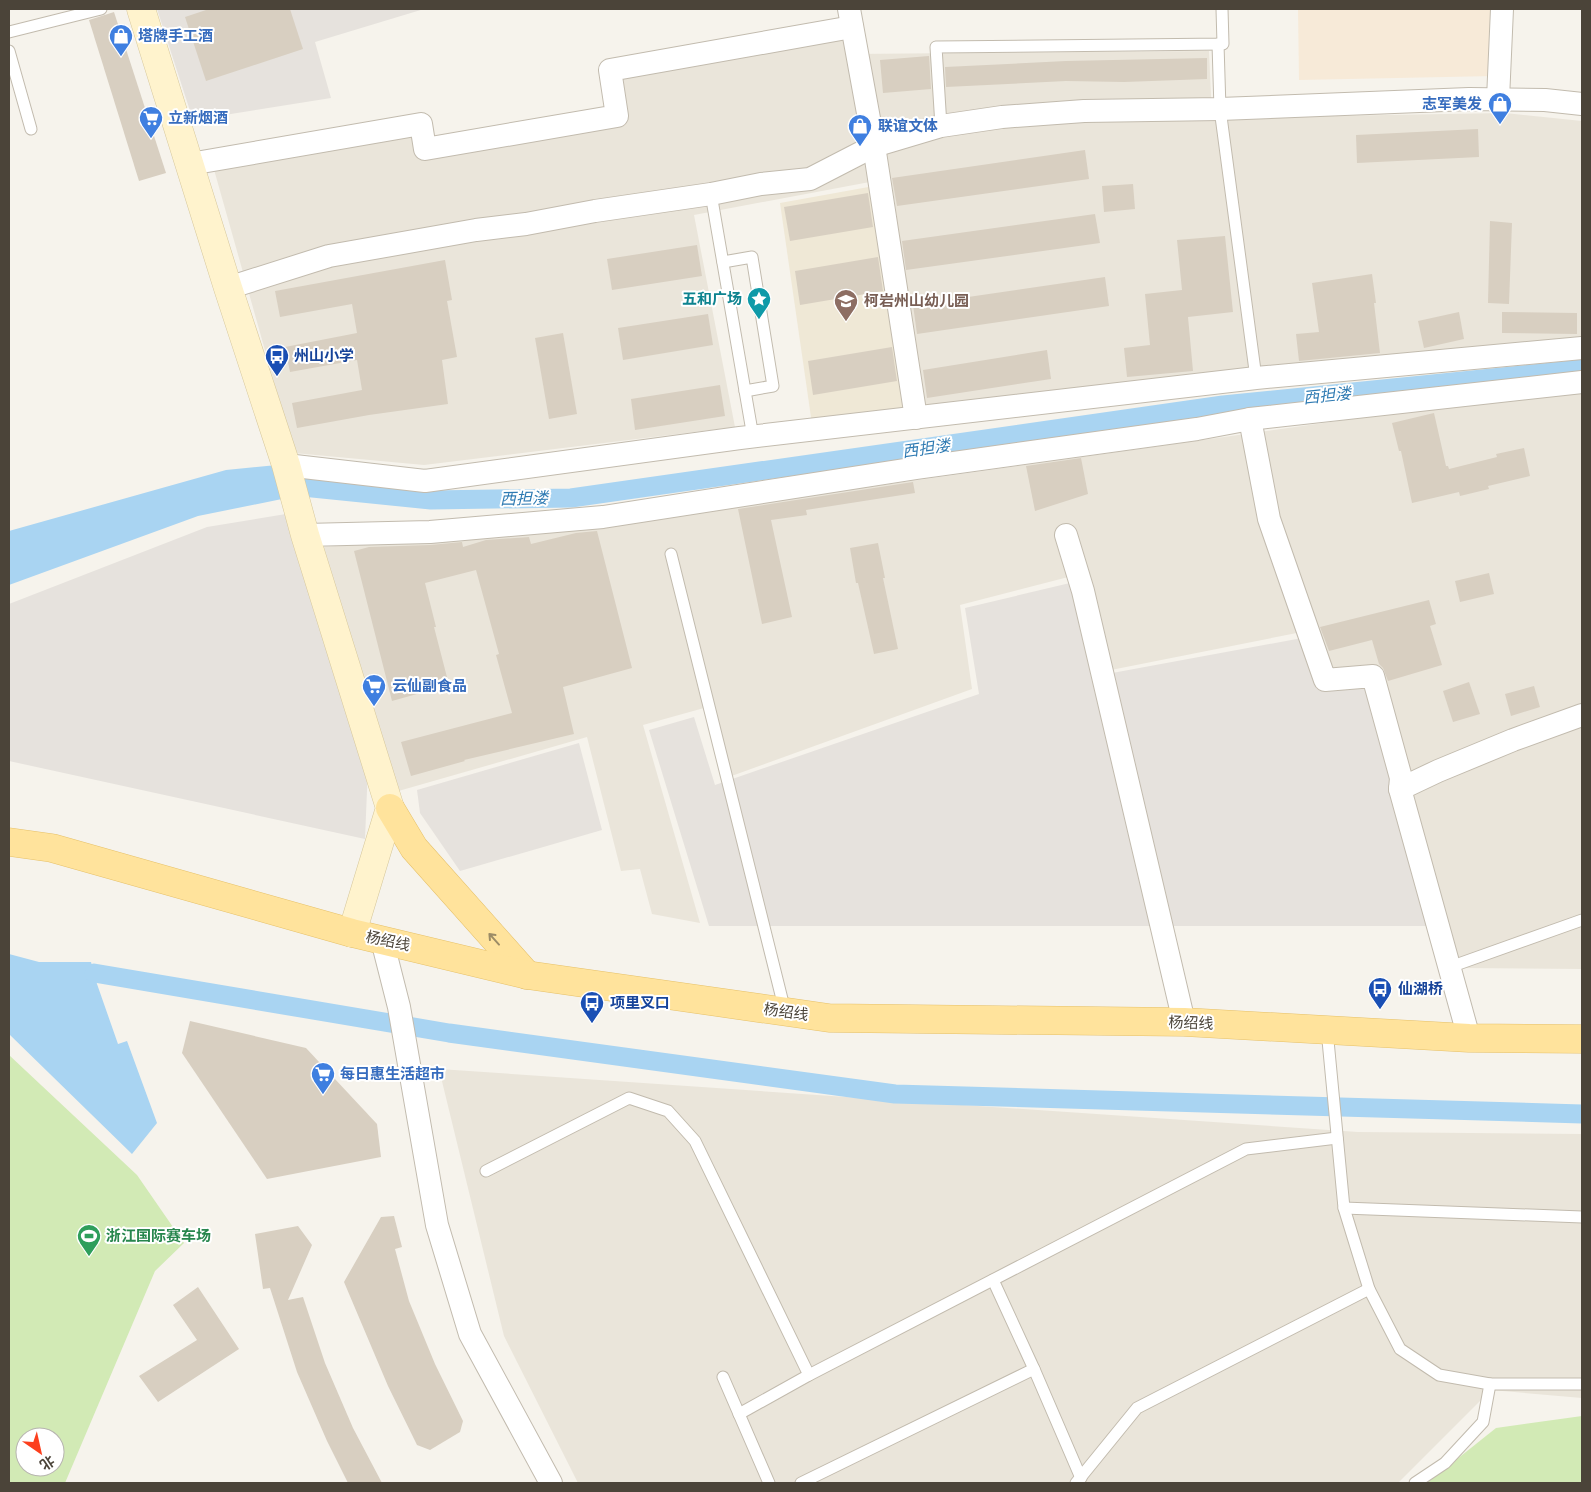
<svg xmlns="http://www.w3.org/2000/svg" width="1591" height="1492" viewBox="0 0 1591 1492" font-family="Ubuntu,'Noto Sans SC',sans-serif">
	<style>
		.residential { fill: #eae5da }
		.commercial { fill: #f7ead8 }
		.industrial { fill: #e6e2dd }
		.education { fill: #efe8d6 }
		.green { fill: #d2eab5; fill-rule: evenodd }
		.water { fill: #a9d4f2 }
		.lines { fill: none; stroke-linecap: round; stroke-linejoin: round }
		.canal { stroke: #a9d4f2; stroke-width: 19 }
		.building { fill: #d8cfc1 }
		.lane-casing { stroke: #c2bbae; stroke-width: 13 }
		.street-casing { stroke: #c2bbae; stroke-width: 24 }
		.secondary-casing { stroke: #d6c79b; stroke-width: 29 }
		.primary-casing { stroke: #e6c16a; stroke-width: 29 }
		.lane { stroke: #fff; stroke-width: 11 }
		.street { stroke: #fff; stroke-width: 22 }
		.secondary { stroke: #fff3cd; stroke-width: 28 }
		.primary { stroke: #ffe39c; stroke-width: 28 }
		.oneway { stroke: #9c8c66 }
		.labels { text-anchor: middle; stroke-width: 4; stroke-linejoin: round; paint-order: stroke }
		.shop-label { font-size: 15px; font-weight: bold; fill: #366cbe; stroke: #fff; text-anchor: start }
		.culture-label { font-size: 15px; font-weight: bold; fill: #0d838f; stroke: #fff; text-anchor: end }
		.education-label { font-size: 15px; font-weight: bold; fill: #785e54; stroke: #fff; text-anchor: start }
		.transit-label { font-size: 15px; font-weight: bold; fill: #164399; stroke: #fff; text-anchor: start }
		.street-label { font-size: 15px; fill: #4b4439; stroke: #fff }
		.leisure-label { font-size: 15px; font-weight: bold; fill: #27864d; stroke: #fff; text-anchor: start }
		.water-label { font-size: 16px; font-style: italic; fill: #2e7ab2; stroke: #fff }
	</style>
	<rect width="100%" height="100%" fill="#f6f3ec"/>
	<g class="residential">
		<path d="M847,32l5,22 357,-3 3,67 293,-5 77,8v222l-658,65 -33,-230 -197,37 41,212 -311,38 -130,-12 -81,-287 198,-38 6,28 203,-38 -4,-44z"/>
		<path d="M1582,391v578l-123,-1 -131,-295 -16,-43 -201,40 -31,-96 -120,31 12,84 -246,89 -22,-70 -61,17 57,198 -48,-9 -12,-45 -19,2 -34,-134 -192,55 -72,-245 289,-24 740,-104z"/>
		<path d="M439,1069l919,63 224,2v264l-91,-8 -93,93h-820l-74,-147z"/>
	</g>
	<path class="commercial" d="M1298,9h196l1,67 -196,4z"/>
	<g class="industrial">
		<path d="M157,9h267l-109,33 16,56 -138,22z"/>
		<path d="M286,514l82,252 -3,73 -356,-78v-157l198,-77z"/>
		<path d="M1070,583l26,93 206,-38 18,47 49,-5 63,246h-723l-60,-196 45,-13 21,68 264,-91 -14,-86z"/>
		<path d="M579,743l23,87 -142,41 -40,-58 -3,-23z"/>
	</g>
	<path class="education" d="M874,186l35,223 -97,15 -32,-221z"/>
	<g class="green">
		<path d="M9,1055l128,120 47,68 -29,28 -90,212h-56zM25,1437h30v30h-30z"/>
		<path d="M1582,1416v67h-155l69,-55z"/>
	</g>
	<g class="water">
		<path d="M277,465l5,34 -84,17 -189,69v-54l217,-61z"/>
		<path d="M9,954l30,8h52l6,22 21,60 9,-3 30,82 -25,31 -123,-120z"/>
	</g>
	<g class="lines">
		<g class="canal">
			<path d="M283,485l148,15 140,-2 652,-93 359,-36"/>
			<path d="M94,973l355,60 446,61 687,20"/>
		</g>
	</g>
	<g class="building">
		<path d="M209,9h81l13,40 -97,32 -21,-64z"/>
		<path d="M114,12l52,161 -27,8 -50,-161z"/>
		<path d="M929,56l2,33 -48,4 -3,-33z"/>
		<path d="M1207,58v21l-83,3 -58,-1 -120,6 -1,-20 121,-6z"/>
		<path d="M1478,129l1,28 -122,6 -1,-28z"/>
		<path d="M1085,150l4,29 -192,27 -5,-28z"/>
		<path d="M1133,184l2,25 -31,3 -2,-26z"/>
		<path d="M868,193l5,34 -83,14 -6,-34z"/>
		<path d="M1095,214l5,29 -194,27 -4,-29z"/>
		<path d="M1490,221l22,2 -3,81 -21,-1z"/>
		<path d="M1225,236l8,76 -45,5 5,54 -66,6 -3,-29 26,-3 -5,-51 37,-4 -5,-50z"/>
		<path d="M697,245l5,31 -90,14 -5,-31z"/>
		<path d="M878,257l5,34 -83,14 -5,-34z"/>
		<path d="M445,260l7,40 -5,1 10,56 -15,3 6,44 -79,11 -72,13 -5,-25 70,-13 -5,-30 -67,12 -5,-25 72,-14 -5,-29 -72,13 -5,-26z"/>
		<path d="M1372,274l4,29h-2l6,50 -81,8 -3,-27 23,-2 -7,-49z"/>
		<path d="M1105,277l4,29 -192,28 -4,-29z"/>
		<path d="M1459,312l5,27 -40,9 -6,-27z"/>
		<path d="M1502,312l75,1v21l-75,-1z"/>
		<path d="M708,314l5,31 -90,15 -5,-32z"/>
		<path d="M563,333l14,81 -28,5 -14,-81z"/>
		<path d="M892,347l5,34 -84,14 -5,-34z"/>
		<path d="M1047,350l4,29 -124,19 -4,-28z"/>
		<path d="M720,385l5,31 -90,14 -4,-31z"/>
		<path d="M1434,413l12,53h2l1,3 48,-12 -1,-3 28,-6 6,28 -42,10 1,3 -29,7 -1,-4 -47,11 -11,-52h-2l-7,-28z"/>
		<path d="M1081,458l7,36 -53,17 -9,-45z"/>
		<path d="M913,482l2,11 -109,17 1,5 -36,5 21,97 -30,7 -24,-115z"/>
		<path d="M597,531l35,137 -69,19 11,47 -110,26 1,1 -54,15 -10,-34 111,-29 -16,-58 3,-1 -23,-84 -51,13 11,44h-2l15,58 -57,16 -38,-150 15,-4 61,-2 32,-3 1,5 23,-7 43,-3 2,7 45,-11z"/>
		<path d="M878,543l7,35h-2l15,71 -24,5 -16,-71h-2l-6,-35z"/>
		<path d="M1489,573l5,21 -34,8 -5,-21z"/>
		<path d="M1429,600l7,24 -6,2 12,39 -54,16 -5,-13 -4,-4 -7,-24 -43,11 -9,-24z"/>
		<path d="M1469,682l11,32 -27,8 -10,-31z"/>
		<path d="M1534,686l6,21 -29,9 -6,-22z"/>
		<path d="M190,1021l116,27 71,76 4,33 -114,22 -85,-126z"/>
		<path d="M394,1216l8,31 -7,2 14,52 26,63 28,57 -3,11 -30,18 -13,-5 -29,-59 -44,-104 37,-65z"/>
		<path d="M298,1226l14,19 -24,55 15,-3 22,66 28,65 29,55h-34l-21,-42 -30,-69 -27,-84 -7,1 -8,-55z"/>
		<path d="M198,1287l41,62 -81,53 -19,-26 58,-36 -24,-35z"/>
	</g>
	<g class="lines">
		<g class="lane-casing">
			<g id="lane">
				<path d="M9,32l92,-23"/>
				<path d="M1218,44l2,65 36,269"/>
				<path d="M9,51l22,78"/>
				<path d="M941,126l-5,-79 287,-3 -1,-35"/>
				<path d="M711,194l42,243"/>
				<path d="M723,262l29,-5 21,129 -28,5"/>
				<path d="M671,554l114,457"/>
				<path d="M1450,967l132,-47"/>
				<path d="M1327,1030l17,178 25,81 31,60 39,26 51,9h92"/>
				<path d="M486,1171l143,-73 39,13 27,30 114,234"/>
				<path d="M1344,1208l238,9"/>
				<path d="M993,1280l41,89 47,109"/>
				<path d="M723,1377l46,106"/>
				<path d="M739,1414l70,-39 437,-226 91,-11"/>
				<path d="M801,1483l233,-114"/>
				<path d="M1076,1483l61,-75 232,-119"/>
				<path d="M1415,1483l30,-20 38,-41 7,-38"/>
			</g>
		</g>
		<g class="street-casing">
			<g id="street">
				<path d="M849,9l25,137 42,272"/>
				<path d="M1498,99l4,-90"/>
				<path d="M190,164l231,-40 4,25 192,-33 -7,-46 242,-43"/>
				<path d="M228,288l101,-32 147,-26 50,-6 69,-13 116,-17 50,-10 49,-5 64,-33 67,-20 61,-9 82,-6 136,-2 249,-10 76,1 37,4"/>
				<path d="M1250,419l19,100 56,161 48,-4 28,102 -1,11 69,249"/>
				<path d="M286,465l139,16 315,-43 516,-60 326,-30"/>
				<path d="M305,535l125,-3 173,-15 314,-49 280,-39 53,-10 332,-37"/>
				<path d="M1066,535l17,56 101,431"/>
				<path d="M1400,789l38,-18 75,-31 69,-25"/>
				<path d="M382,940l17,67 38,218 33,109 81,149"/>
			</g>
		</g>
		<g class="secondary-casing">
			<path id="secondary" d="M141,9l87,279 58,177 19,70 85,273 -38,125"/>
		</g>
		<g class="primary-casing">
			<g id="primary">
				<path d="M390,808l24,40 113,127"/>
				<path d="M9,842l43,6 300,85 175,42 302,43 355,4 285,16 113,1"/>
			</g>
		</g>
		<use href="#lane" class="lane"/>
		<use href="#street" class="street"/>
		<use href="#secondary" class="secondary"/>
		<use href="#primary" class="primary"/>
	</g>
	<defs><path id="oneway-shaft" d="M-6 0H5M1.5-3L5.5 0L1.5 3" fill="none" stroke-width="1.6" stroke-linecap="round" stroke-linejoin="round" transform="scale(1.25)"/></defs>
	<use class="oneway" href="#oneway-shaft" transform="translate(494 939) rotate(-132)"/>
	<defs>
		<g id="shop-pin" transform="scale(1.25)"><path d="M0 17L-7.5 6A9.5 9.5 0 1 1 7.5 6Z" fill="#3f7fe0" stroke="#fff"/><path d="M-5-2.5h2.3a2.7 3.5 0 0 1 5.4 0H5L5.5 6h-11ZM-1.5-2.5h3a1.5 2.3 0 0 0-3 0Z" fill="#fff"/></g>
		<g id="supermarket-pin" transform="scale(1.25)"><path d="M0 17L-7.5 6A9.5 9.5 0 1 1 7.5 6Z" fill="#3f7fe0" stroke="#fff"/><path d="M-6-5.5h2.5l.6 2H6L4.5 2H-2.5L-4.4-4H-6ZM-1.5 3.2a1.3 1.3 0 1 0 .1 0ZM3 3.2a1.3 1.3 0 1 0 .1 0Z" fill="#fff"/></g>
		<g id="sight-pin" transform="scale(1.25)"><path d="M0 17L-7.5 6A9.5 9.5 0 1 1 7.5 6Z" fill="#0f9aa8" stroke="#fff"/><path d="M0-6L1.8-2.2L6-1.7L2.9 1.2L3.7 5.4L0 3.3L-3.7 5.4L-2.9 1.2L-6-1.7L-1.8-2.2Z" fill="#fff"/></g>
		<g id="school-pin" transform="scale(1.25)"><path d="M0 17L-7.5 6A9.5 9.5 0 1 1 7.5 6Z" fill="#8d6e63" stroke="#fff"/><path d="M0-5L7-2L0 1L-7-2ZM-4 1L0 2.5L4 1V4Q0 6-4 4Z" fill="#fff"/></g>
		<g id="bus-pin" transform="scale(1.25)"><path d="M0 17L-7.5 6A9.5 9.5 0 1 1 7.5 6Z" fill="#1a4fb4" stroke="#fff"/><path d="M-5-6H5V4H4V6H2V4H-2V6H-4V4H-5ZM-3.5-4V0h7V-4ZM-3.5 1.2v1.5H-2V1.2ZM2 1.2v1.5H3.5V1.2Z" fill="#fff"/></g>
		<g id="stadium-pin" transform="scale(1.25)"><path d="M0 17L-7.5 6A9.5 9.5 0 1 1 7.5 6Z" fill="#2e9e5b" stroke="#fff"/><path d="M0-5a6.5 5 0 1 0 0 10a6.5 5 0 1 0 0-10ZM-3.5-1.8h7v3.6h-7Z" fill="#fff"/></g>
	</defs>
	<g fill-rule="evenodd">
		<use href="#shop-pin" x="121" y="36"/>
		<use href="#shop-pin" x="1500" y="104"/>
		<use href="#supermarket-pin" x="151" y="118"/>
		<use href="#shop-pin" x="860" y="126"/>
		<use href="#sight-pin" x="759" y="299"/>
		<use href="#school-pin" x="846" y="301"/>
		<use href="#bus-pin" x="277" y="356"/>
		<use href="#supermarket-pin" x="374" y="686"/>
		<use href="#bus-pin" x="1380" y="989"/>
		<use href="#bus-pin" x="592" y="1003"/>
		<use href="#supermarket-pin" x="323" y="1074"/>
		<use href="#stadium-pin" x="89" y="1236"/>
	</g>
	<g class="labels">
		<g class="shop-label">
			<text x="138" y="41">塔牌手工酒</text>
			<text x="1482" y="109" text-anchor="end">志军美发</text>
			<text x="168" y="123">立新烟酒</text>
			<text x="878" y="131">联谊文体</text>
			<text x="392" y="691">云仙副食品</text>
			<text x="340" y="1079">每日惠生活超市</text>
		</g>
		<g class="culture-label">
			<text x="742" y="304">五和广场</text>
		</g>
		<g class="education-label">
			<text x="864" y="306">柯岩州山幼儿园</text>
		</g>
		<g class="transit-label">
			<text x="294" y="361">州山小学</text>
			<text x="1398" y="994">仙湖桥</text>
			<text x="610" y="1008">项里叉口</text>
		</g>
		<g class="street-label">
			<text transform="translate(388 941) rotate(12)" y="5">杨绍线</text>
			<text transform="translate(786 1012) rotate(8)" y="5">杨绍线</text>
			<text transform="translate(1191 1023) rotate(2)" y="5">杨绍线</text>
		</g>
		<g class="leisure-label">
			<text x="106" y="1241">浙江国际赛车场</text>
		</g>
		<g class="water-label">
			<text transform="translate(1327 395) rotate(-6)" y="6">西担溇</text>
			<text transform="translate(926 448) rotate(-8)" y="6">西担溇</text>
			<text transform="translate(524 498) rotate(-1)" y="6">西担溇</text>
		</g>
	</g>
	<rect width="1591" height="1492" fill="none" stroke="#4b4439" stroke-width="20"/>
	<g transform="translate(40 1452) rotate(146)"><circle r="24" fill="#ffffff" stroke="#b7b4b0"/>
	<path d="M0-4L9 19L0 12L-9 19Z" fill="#fc3f1d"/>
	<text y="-8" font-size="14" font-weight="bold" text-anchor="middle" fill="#4b4439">北</text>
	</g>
</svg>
